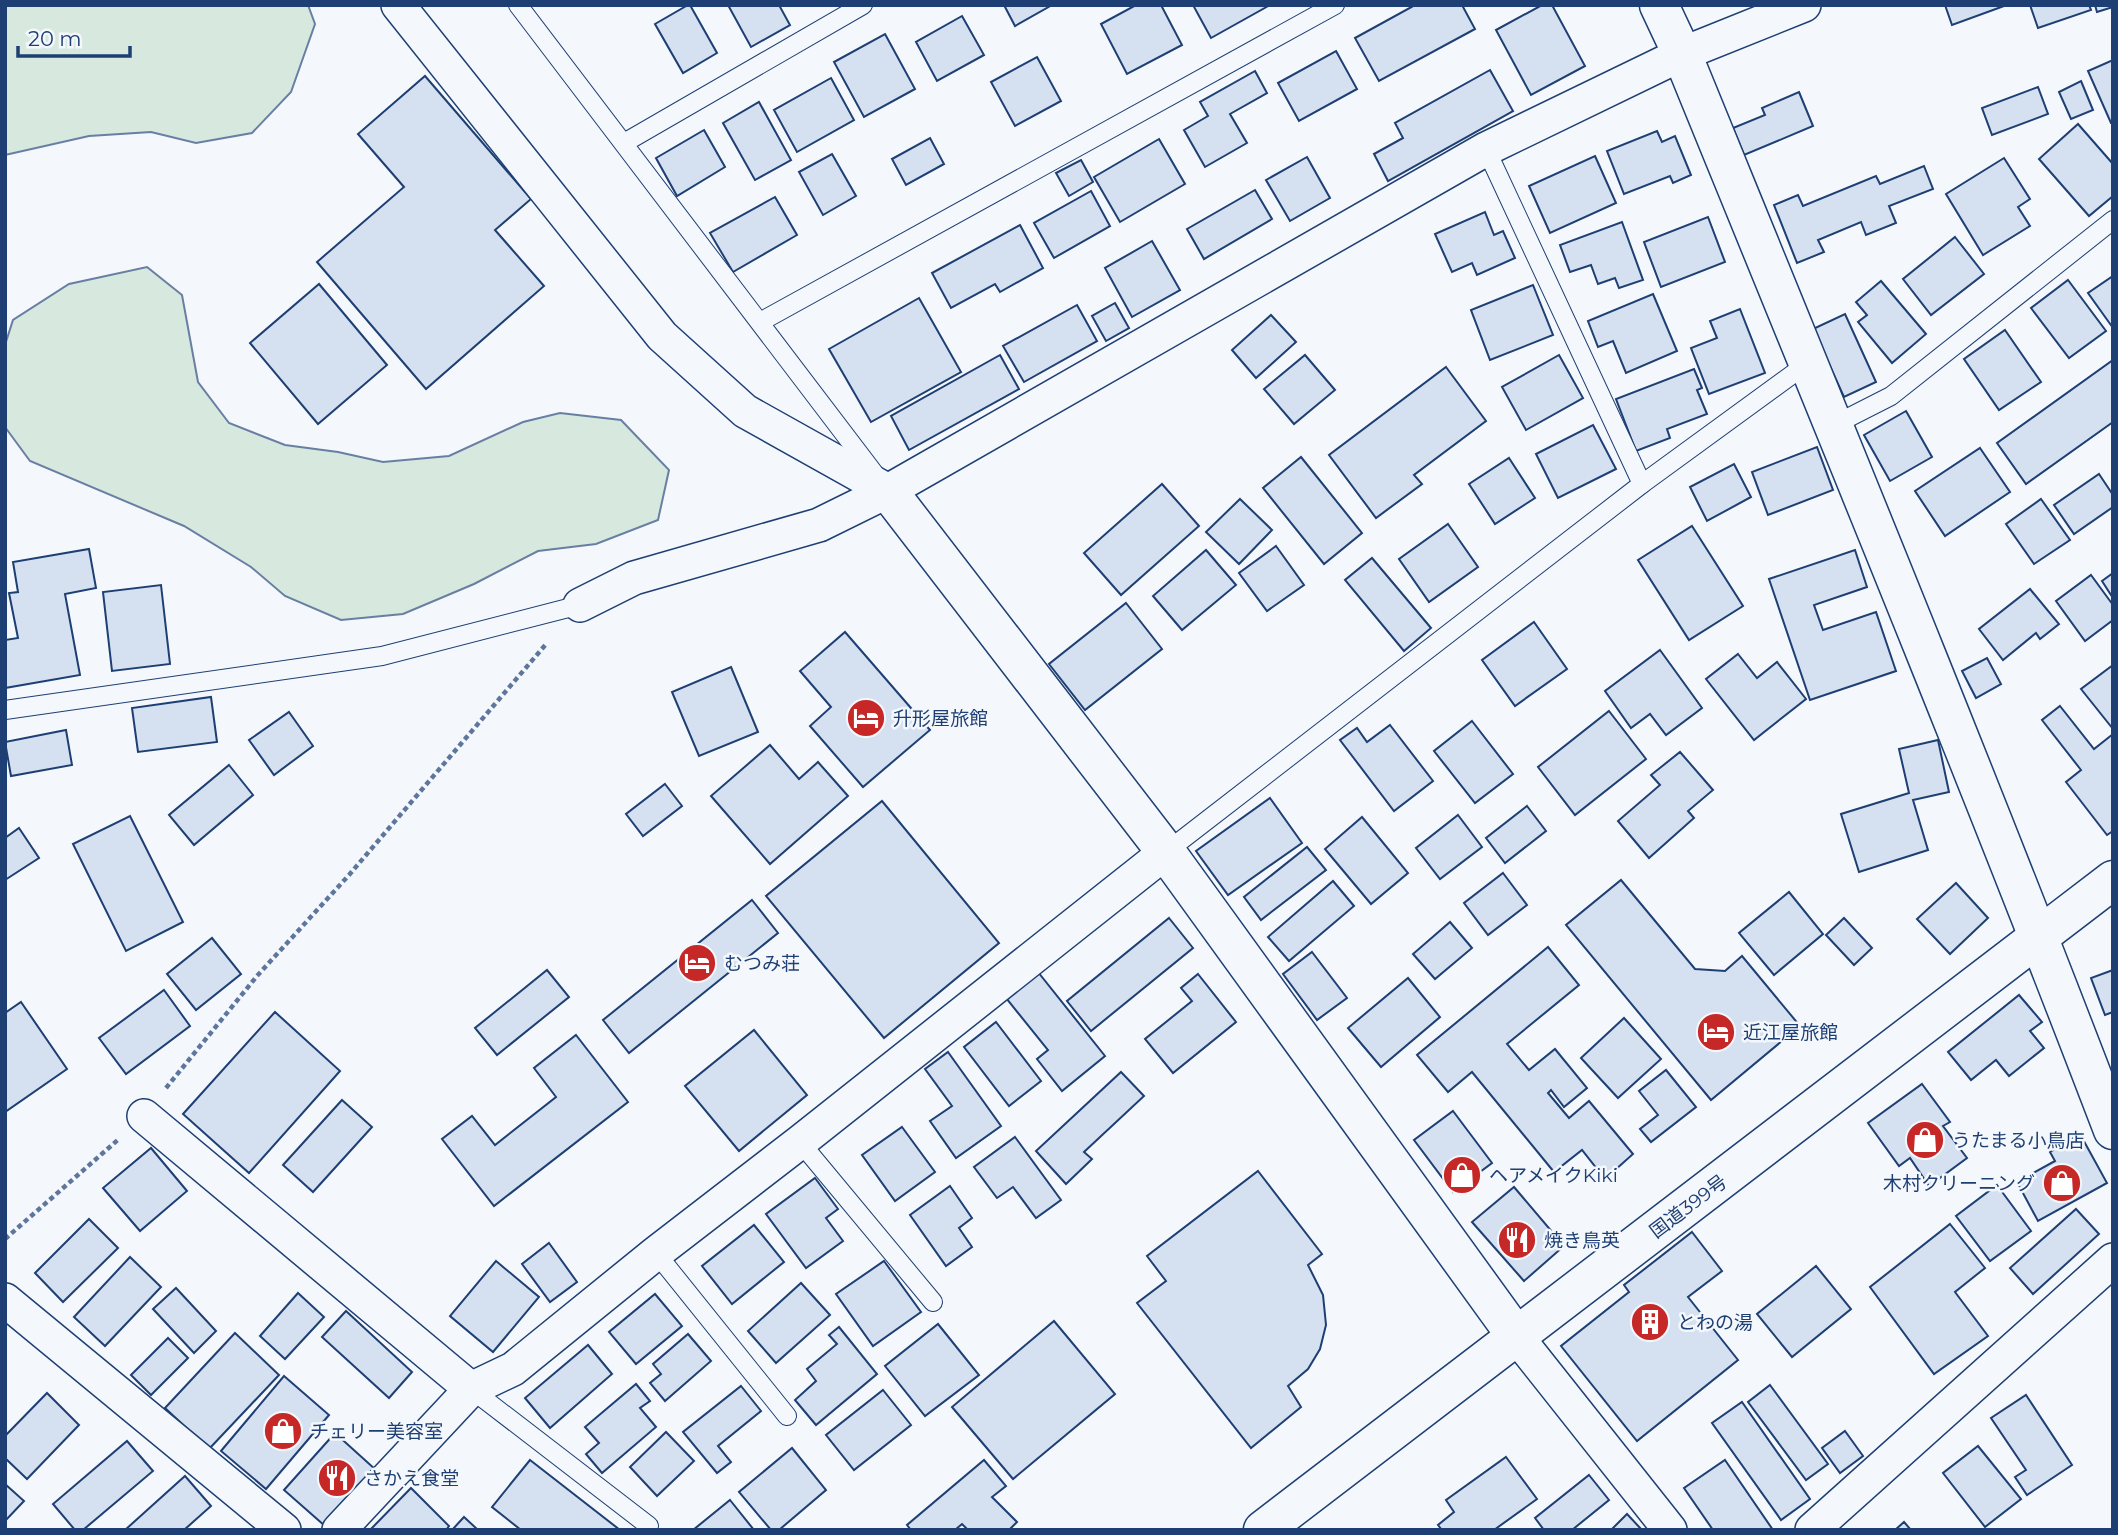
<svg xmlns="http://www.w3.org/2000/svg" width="2118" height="1535" viewBox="0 0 2118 1535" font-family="Montserrat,'Noto Sans JP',sans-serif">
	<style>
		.green { fill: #d7e8df; stroke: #687fa3; stroke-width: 2 }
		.building { fill: #d5e0f0; stroke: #1d3f73; stroke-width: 2 }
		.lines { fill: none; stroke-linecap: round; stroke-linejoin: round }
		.service-casing { stroke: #1d3f73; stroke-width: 20 }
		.minor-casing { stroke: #1d3f73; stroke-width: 36 }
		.tertiary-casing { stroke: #1d3f73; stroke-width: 41 }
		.trunk-casing { stroke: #1d3f73; stroke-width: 41 }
		.path { stroke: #5e769c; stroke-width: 4.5; stroke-dasharray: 5 3.5; stroke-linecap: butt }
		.service { stroke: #f4f7fb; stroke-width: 18 }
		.minor { stroke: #f4f7fb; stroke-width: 33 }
		.tertiary { stroke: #f4f7fb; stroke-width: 38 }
		.trunk { stroke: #f4f7fb; stroke-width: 38 }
		.labels { text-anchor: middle; stroke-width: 5; stroke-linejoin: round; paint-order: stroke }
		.poi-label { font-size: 19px; fill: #1d3f73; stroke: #f4f7fb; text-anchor: start }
		.street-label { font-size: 19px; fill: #1d3f73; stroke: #f4f7fb }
	</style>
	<rect width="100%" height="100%" fill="#f4f7fb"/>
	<g class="green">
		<path d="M5,5h303l7,19 -24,68 -39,41 -56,10 -45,-11 -62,4 -84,19z"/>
		<path d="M147,267l35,28 16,87 31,41 56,22 53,7 45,10 66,-6 74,-34 37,-9 61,7 48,50 -11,50 -62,24 -58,7 -64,33 -71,30 -62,6 -56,-24 -34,-29 -67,-41 -154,-65 -25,-34v-82l8,-25 56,-36z"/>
	</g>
	<g class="building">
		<path d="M688,5h2l27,48 -34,20 -28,-49z"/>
		<path d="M728,5h51l11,20 -39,22z"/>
		<path d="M1004,5h48l-37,21z"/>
		<path d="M1136,5h25l21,40 -55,29 -26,-50z"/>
		<path d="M1193,5h77l-59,33z"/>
		<path d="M1415,5h47l13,24 -96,52 -24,-43z"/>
		<path d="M1542,5h10l33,61 -54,29 -35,-65z"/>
		<path d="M1945,5h59v1l-52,19z"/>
		<path d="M2030,5h59l2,5 -53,18z"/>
		<path d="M2095,5h18v2l-16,5z"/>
		<path d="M962,16l22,39 -47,26 -21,-39z"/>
		<path d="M885,34l30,55 -51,28 -30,-55z"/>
		<path d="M1336,51l21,38 -58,32 -21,-38z"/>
		<path d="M1037,57l24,44 -46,25 -24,-44z"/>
		<path d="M2113,60v63h-2l-23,-52z"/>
		<path d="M1490,70l23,41 -125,70 -14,-27 29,-16 -8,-15z"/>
		<path d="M1255,71l12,22 -37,21 17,29 -42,24 -21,-37 24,-14 -8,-14z"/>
		<path d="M425,76l106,123 -36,31 49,56 -118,103 -109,-127 87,-75 -46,-53z"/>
		<path d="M831,78l23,42 -57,32 -23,-42z"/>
		<path d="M2081,81l12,29 -22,9 -12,-27z"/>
		<path d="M2038,87l10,27 -56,21 -10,-27z"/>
		<path d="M1799,92l14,34 -69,29 -11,-27 32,-13 -3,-7z"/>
		<path d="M759,102l32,58 -36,20 -32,-57z"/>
		<path d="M2078,124l35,40v32l-24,20 -50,-57z"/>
		<path d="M704,130l21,37 -48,29 -21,-38z"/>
		<path d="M1657,131l5,11 13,-6 16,39 -18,8 -3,-7 -46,18 -17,-43z"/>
		<path d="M930,138l14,26 -38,21 -14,-26z"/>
		<path d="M1159,139l26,45 -65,38 -26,-45z"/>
		<path d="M832,154l24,42 -33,19 -24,-43z"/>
		<path d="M1595,156l21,47 -66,30 -21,-47z"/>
		<path d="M1307,157l23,41 -40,23 -24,-41z"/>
		<path d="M2004,158l26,41 -12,8 12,19 -47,29 -37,-61z"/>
		<path d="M1081,160l12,22 -24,14 -13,-23z"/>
		<path d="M1924,166l9,23 -44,17 7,17 -30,12 -5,-13 -43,18 6,12 -27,11 -23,-58 24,-10 5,11 73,-30 4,8z"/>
		<path d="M1255,190l17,29 -68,40 -17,-30z"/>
		<path d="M1091,191l19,35 -56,32 -20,-35z"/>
		<path d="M775,197l22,38 -64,37 -23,-39z"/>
		<path d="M1485,212l9,23 9,-4 12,27 -38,17 -5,-12 -20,9 -17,-38z"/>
		<path d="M1708,217l17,45 -64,25 -17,-45z"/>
		<path d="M1622,222l21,58 -24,8 -4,-10 -17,6 -7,-19 -21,7 -10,-27z"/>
		<path d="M1020,225l23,43 -43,24 -5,-8 -44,24 -19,-35z"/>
		<path d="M1955,237l29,37 -53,41 -28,-36z"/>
		<path d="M1152,241l28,49 -48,27 -27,-49z"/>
		<path d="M2113,276v52l-25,-35z"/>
		<path d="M2068,280l38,51 -37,27 -38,-50z"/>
		<path d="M1881,281l45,53 -34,29 -34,-41 9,-7 -11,-13z"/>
		<path d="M319,284l68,81 -69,59 -68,-81z"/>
		<path d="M1533,285l20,50 -63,25 -19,-50z"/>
		<path d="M1653,294l24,57 -51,22 -13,-32 -15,6 -10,-26z"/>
		<path d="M919,298l42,74 -90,50 -42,-73z"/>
		<path d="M1115,303l14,25 -23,13 -14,-25z"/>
		<path d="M1077,305l20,36 -73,41 -21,-36z"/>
		<path d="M1740,309l25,64 -56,21 -18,-46 26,-10 -7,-17z"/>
		<path d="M1845,314l31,68 -32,15 -31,-68z"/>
		<path d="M1271,315l25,27 -40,36 -24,-28z"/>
		<path d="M2005,330l36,52 -42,28 -35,-51z"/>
		<path d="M1000,355l19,34 -110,61 -18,-34z"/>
		<path d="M1305,355l30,35 -41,34 -30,-35z"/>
		<path d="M1559,355l24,43 -57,32 -24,-43z"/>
		<path d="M2113,360v62l-87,62 -29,-41z"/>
		<path d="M1446,367l40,54 -72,54 8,9 -46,34 -47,-63z"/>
		<path d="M1694,369l8,19 -5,2 10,24 -40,15 3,9 -34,13 -20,-52z"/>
		<path d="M1906,411l26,46 -42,24 -26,-46z"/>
		<path d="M1593,425l23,44 -58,29 -22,-44z"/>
		<path d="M1817,447l16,43 -65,25 -16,-43z"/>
		<path d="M1980,448l30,44 -65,44 -30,-45z"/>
		<path d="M1301,457l61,76 -38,31 -61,-76z"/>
		<path d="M1509,458l26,40 -40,26 -26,-40z"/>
		<path d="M1734,464l17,33 -44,24 -17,-34z"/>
		<path d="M2099,474l14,21v12l-39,27 -20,-29z"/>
		<path d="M1162,484l37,42 -78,69 -37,-42z"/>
		<path d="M1240,499l32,31 -33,34 -33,-32z"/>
		<path d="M2041,499l29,41 -36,24 -28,-40z"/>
		<path d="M1448,524l30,43 -49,35 -30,-43z"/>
		<path d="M1692,526l51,80 -54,34 -51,-80z"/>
		<path d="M1276,546l28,39 -37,26 -28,-38z"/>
		<path d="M89,549l7,39 -31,6 15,81 -75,13v-48l13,-2 -9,-45 9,-1 -5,-30z"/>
		<path d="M1206,550l30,35 -54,45 -29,-34z"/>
		<path d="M1855,550l12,37 -53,18 9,25 53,-18 20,59 -86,29 -41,-121z"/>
		<path d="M1372,558l59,70 -27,23 -59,-71z"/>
		<path d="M2113,573v25l-11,-17z"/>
		<path d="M2091,575l22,30v15l-28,21 -29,-40z"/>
		<path d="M161,585l9,79 -58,7 -9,-79z"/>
		<path d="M2030,589l29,35 -19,15 -4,-6 -33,27 -24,-31z"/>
		<path d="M1126,603l36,46 -77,61 -36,-46z"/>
		<path d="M1534,622l33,47 -52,37 -33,-46z"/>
		<path d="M845,632l85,98 -67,57 -53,-61 21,-19 -31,-36z"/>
		<path d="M1660,650l42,58 -36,27 -16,-21 -19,14 -26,-37z"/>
		<path d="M1738,654l19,24 20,-16 29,37 -52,41 -48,-61z"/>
		<path d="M1987,658l14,26 -25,14 -14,-27z"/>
		<path d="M2113,665v64l-32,-40z"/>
		<path d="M731,667l27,65 -59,24 -27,-64z"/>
		<path d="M211,697l6,45 -79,10 -6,-44z"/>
		<path d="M2060,706l34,43 19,-15v97l-6,4 -41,-53 15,-12 -39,-50z"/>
		<path d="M1609,711l37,48 -71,56 -37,-48z"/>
		<path d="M289,712l24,34 -39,29 -25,-35z"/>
		<path d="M1472,721l41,53 -38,29 -41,-52z"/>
		<path d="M1390,725l43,56 -39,30 -54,-71 17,-12 10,14z"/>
		<path d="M66,730l6,35 -61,11 -6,-34z"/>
		<path d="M1938,740l11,52 -36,8 15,50 -69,22 -18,-58 68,-21 -10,-44z"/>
		<path d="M770,745l29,34 19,-17 30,34 -78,68 -59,-68z"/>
		<path d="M1680,752l33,38 -25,21 6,7 -45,40 -31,-37 42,-36 -9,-10z"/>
		<path d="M229,765l24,30 -59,50 -25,-30z"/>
		<path d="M665,784l17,22 -39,30 -17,-22z"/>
		<path d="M1270,798l32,45 -74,52 -32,-44z"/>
		<path d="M882,801l117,142 -115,95 -118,-142z"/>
		<path d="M1527,806l19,25 -41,32 -19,-25z"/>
		<path d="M1458,815l24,32 -42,32 -24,-31z"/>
		<path d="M130,816l53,106 -57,29 -53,-107z"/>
		<path d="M1362,817l46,56 -37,31 -46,-55z"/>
		<path d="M19,828l20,30 -34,22v-42z"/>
		<path d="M1307,847l19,23 -65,50 -17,-23z"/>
		<path d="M1503,873l24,32 -39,30 -24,-32z"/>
		<path d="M1621,880l74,89 30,2 17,-15 58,70 -89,74 -145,-175z"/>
		<path d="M1333,881l21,25 -65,55 -21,-24z"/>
		<path d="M1956,883l32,35 -38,36 -33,-35z"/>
		<path d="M1789,892l34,42 -49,41 -35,-42z"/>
		<path d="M752,900l26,33 -149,120 -26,-33z"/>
		<path d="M1169,918l24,30 -102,83 -24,-30z"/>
		<path d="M1844,918l28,30 -18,17 -28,-30z"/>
		<path d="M1450,922l22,26 -37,31 -22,-25z"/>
		<path d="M212,938l29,36 -45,36 -29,-36z"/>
		<path d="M1548,947l31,38 -72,59 22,26 26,-21 32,39 -23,19 -13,-17 -3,3 21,25 20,-17 44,53 -28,25 -23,-29 -28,22 -82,-100 -24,20 -31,-37z"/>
		<path d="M1312,952l35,46 -30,22 -34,-46z"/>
		<path d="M547,970l22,27 -72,58 -22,-27z"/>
		<path d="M2113,970v42l-8,3 -14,-37z"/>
		<path d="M1038,972l67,84 -43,35 -25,-32 11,-9 -42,-52z"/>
		<path d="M1198,974l38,48 -63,51 -28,-34 47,-38 -11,-13z"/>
		<path d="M1408,978l32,39 -59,50 -33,-39z"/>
		<path d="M164,990l26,36 -64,48 -27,-36z"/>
		<path d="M2019,995l23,27 -12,9 14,17 -35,28 -13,-16 -25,20 -23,-28z"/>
		<path d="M21,1002l46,67 -62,43v-99z"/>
		<path d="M275,1012l65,59 -91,102 -66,-59z"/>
		<path d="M1624,1018l37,41 -43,39 -37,-40z"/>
		<path d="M996,1022l45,59 -32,25 -45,-59z"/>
		<path d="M754,1030l53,65 -68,56 -54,-65z"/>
		<path d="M576,1035l52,67 -134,104 -52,-67 30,-23 23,29 61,-48 -22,-29z"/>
		<path d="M948,1052l53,74 -45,32 -26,-37 22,-15 -27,-37z"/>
		<path d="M1666,1070l30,37 -45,35 -11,-13 18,-14 -19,-24z"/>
		<path d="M1121,1072l23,24 -60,56 8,7 -26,25 -30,-33z"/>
		<path d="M1922,1084l28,38 -7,4 24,32 -38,28 -19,-28 -11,8 -31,-43z"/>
		<path d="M342,1100l30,27 -59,65 -30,-27z"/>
		<path d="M1453,1111l39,52 -39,29 -39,-52z"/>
		<path d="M902,1127l33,45 -40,29 -33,-46z"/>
		<path d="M2080,1134l27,49 -69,38 -21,-39 38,-21 -5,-9z"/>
		<path d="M1015,1137l46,63 -25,18 -23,-31 -16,11 -23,-31z"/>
		<path d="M151,1148l36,43 -47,40 -37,-43z"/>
		<path d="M1258,1171l64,83 -14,11 15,30 3,30 -6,24 -12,20 -20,17 13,21 -50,41 -114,-145 29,-22 -19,-25z"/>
		<path d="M815,1178l23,31 -12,9 17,23 -37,27 -40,-54z"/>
		<path d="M1997,1185l34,46 -41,30 -34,-45z"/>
		<path d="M950,1186l22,32 -13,10 13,19 -26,19 -36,-51z"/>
		<path d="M1514,1187l50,59 -40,35 -52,-59z"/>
		<path d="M2076,1209l23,25 -66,60 -23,-26z"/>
		<path d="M89,1219l29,29 -55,54 -28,-29z"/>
		<path d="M1950,1224l35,44 -30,24 33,44 -54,38 -64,-87z"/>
		<path d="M754,1225l30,37 -52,42 -30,-38z"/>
		<path d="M1692,1232l30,39 -34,26 50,63 -101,81 -76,-95 68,-54 -5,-7z"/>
		<path d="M549,1243l28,39 -27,20 -28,-38z"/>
		<path d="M130,1257l31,30 -56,59 -31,-29z"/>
		<path d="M496,1261l43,36 -46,55 -43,-36z"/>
		<path d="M884,1261l37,51 -48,34 -37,-52z"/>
		<path d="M1816,1266l35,43 -59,48 -35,-43z"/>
		<path d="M801,1283l29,32 -54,48 -28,-32z"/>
		<path d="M176,1288l40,43 -22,22 -41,-44z"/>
		<path d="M298,1293l26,24 -39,42 -25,-23z"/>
		<path d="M655,1294l27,32 -46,38 -27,-32z"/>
		<path d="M346,1311l66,61 -23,26 -67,-61z"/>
		<path d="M1054,1321l61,73 -102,85 -61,-72z"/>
		<path d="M938,1324l41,51 -54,41 -40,-50z"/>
		<path d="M839,1327l38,47 -61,51 -21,-25 21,-19 -9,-12 30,-25 -8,-9z"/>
		<path d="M235,1333l44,42 -70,74 -44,-41z"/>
		<path d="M688,1334l23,27 -46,40 -15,-18 11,-9 -8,-10z"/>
		<path d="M168,1338l20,20 -37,37 -20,-20z"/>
		<path d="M588,1345l24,29 -62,54 -25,-30z"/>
		<path d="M284,1376l45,39 -63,74 -45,-38z"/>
		<path d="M636,1384l14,17 -10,7 16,19 -54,46 -16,-19 13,-11 -14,-16z"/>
		<path d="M1770,1385l58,79 -22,16 -58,-78z"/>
		<path d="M741,1386l20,25 -43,35 13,16 -14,11 -34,-41z"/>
		<path d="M883,1390l28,35 -57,45 -28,-35z"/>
		<path d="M47,1393l32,32 -52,54 -22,-21v-22z"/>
		<path d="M2026,1395l46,70 -45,30 -12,-18 11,-7 -35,-52z"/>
		<path d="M1742,1402l68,97 -29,21 -69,-97z"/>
		<path d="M1845,1431l18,25 -23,17 -18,-25z"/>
		<path d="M666,1432l28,29 -37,35 -27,-29z"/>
		<path d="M335,1433l41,37 -51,56 -41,-36z"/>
		<path d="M127,1441l26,30 -70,59h-8l-22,-26z"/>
		<path d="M1978,1446l43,53 -36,28 -42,-54z"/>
		<path d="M792,1448l34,42 -47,40h-8l-32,-38z"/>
		<path d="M1506,1457l31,42 -43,31h-52l-4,-5 16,-13 -8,-12z"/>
		<path d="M530,1460l90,70h-99l-29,-23z"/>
		<path d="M984,1460l22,26 -14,11 25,25 -8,8h-41l-6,-6 -7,6h-44l-4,-5z"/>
		<path d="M1725,1460l48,70h-60l-29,-42z"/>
		<path d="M1589,1475l20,25 -37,30h-28l-9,-12z"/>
		<path d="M185,1476l26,30 -27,24h-59z"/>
		<path d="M5,1484l19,17 -19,20z"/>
		<path d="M411,1488l38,38 -3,4h-76z"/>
		<path d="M730,1500l24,30h-61z"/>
		<path d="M1627,1514l15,16h-31z"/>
		<path d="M464,1517l14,13h-26z"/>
		<path d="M1904,1522l7,8h-16z"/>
	</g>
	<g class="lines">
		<g class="service-casing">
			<g id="service">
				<path d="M518,5l359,472"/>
				<path d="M624,143l239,-138"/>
				<path d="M1486,149l156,335"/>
				<path d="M760,322l575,-317"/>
				<path d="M1832,426l59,-30 222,-176"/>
				<path d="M5,710l377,-54 198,-51"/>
				<path d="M1166,852l476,-368 166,-121"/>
				<path d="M800,1142l133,160"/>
				<path d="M656,1253l131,163"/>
				<path d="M471,1389l178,137"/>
			</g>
		</g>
		<g class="minor-casing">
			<g id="minor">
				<path d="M398,5l264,331 83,75 143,80"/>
				<path d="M580,605l54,-27 185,-53 69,-34 598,-342 196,-95 122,-49"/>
				<path d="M144,1116l327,273"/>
				<path d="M5,1300l279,230"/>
				<path d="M1517,1337l153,193"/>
				<path d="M339,1530l132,-141 42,-20 143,-116 144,-111 366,-290"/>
				<path d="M1812,1530l301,-270"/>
			</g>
		</g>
		<g class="tertiary-casing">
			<g id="tertiary">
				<path d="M1659,5l23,49c146,358 293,715 431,1076"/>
				<path d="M888,491l278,361 351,485"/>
			</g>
		</g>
		<g class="trunk-casing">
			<path id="trunk" d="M1263,1530l850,-650"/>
		</g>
		<g class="path">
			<path d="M166,1088l91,-112 92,-101 198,-232"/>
			<path d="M5,1239l115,-101"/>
		</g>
		<use href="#service" class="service"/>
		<use href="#minor" class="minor"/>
		<use href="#tertiary" class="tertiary"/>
		<use href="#trunk" class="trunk"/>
	</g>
	<defs>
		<g id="hotel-disc" transform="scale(2.0125)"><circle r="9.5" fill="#c62828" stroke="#f4f7fb"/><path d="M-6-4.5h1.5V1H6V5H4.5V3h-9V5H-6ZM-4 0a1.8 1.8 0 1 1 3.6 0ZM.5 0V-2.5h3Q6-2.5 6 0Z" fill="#fff"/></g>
		<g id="shop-disc" transform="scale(2.0125)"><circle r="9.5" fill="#c62828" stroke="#f4f7fb"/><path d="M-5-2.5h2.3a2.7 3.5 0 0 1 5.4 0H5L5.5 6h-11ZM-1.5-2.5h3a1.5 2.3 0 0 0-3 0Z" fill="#fff"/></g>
		<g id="restaurant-disc" transform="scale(2.0125)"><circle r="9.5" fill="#c62828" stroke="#f4f7fb"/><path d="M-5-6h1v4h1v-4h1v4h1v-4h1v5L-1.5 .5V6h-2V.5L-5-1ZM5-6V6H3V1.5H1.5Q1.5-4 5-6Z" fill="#fff"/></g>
		<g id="building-disc" transform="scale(2.0125)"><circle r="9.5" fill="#c62828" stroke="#f4f7fb"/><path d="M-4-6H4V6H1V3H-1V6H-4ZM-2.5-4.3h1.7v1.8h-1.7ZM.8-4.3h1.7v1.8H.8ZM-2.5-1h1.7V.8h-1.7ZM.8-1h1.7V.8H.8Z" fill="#fff"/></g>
	</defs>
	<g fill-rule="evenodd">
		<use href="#hotel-disc" x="866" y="718"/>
		<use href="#hotel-disc" x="697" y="963"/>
		<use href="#hotel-disc" x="1716" y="1032"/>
		<use href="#shop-disc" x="1925" y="1140"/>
		<use href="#shop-disc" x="1462" y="1175"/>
		<use href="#shop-disc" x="2062" y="1183"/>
		<use href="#restaurant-disc" x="1517" y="1240"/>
		<use href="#building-disc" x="1650" y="1322"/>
		<use href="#shop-disc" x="283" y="1431"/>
		<use href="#restaurant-disc" x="337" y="1478"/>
	</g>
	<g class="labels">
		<g class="poi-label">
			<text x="893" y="725">升形屋旅館</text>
			<text x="724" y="970">むつみ荘</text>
			<text x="1743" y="1039">近江屋旅館</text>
			<text x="1952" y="1147">うたまる小鳥店</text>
			<text x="1489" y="1182">ヘアメイクKiki</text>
			<text x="2035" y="1190" text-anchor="end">木村クリーニング</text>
			<text x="1544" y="1247">焼き鳥英</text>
			<text x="1677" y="1329">とわの湯</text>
			<text x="310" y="1438">チェリー美容室</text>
			<text x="364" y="1485">さかえ食堂</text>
		</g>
		<g class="street-label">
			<text transform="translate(1688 1206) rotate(-37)" y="7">国道399号</text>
		</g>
	</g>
	<rect width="2118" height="1535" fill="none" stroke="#1d3f73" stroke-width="14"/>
	<path d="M18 46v10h112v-10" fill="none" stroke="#1d3f73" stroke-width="3.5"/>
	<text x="28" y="46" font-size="21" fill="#1d3f73" stroke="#f4f7fb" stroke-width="5" paint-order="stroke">20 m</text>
</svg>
